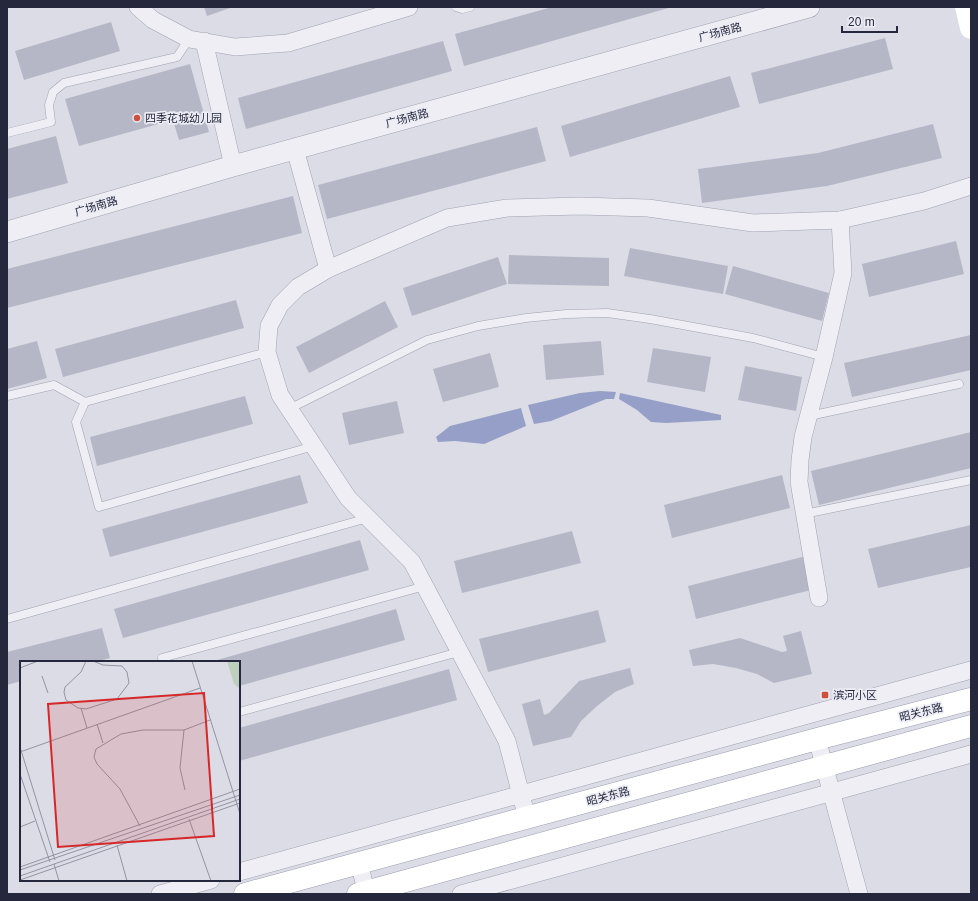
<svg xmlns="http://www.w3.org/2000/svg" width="978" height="901" viewBox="0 0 978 901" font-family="Arial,'Noto Sans SC',sans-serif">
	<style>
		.water { fill: #969fc7 }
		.building { fill: #b6b7c6 }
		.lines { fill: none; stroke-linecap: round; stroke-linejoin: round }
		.service-casing { stroke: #a1a2b0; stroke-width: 9 }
		.minor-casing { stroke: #a1a2b0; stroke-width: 18 }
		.tertiary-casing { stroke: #a1a2b0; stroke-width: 22 }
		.primary-casing { stroke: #9b9db1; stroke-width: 23 }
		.service { stroke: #eeeef4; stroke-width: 8 }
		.minor { stroke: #eeeef4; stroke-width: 17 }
		.tertiary { stroke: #eeeef4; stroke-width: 21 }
		.secondary { stroke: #fff; stroke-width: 22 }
		.primary { stroke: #fff; stroke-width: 22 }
		.poi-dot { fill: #cd523e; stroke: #ebecf4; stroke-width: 1.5 }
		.labels { text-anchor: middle; stroke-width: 3.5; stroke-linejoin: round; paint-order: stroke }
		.street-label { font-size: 11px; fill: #25273c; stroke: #ebecf4 }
		.poi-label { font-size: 11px; fill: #25273c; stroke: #ebecf4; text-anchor: start }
		.inset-road { fill: none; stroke: #9294a2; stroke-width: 1 }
		.view { fill: #d62828; fill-opacity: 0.15; stroke: #d62828; stroke-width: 2 }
		.inset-edge { fill: none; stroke: #25273c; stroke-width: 2 }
	</style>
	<rect width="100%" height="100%" fill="#dbdce6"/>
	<g class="water">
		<path d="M600,391l16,1 -2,7h-8l-55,22 -17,3 -6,-19 52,-12z"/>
		<path d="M620,393l101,22v5l-55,3 -15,-1 -14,-12 -18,-11z"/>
		<path d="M521,408l5,18 -42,18 -29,-3 -17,1 -2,-5 14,-11z"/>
	</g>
	<g class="building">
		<path d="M204,7h29l-26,9z"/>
		<path d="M552,7h120l-208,59 -9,-32z"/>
		<path d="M111,22l9,29 -96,29 -9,-29z"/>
		<path d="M885,38l8,31 -134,35 -8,-31z"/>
		<path d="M443,41l9,30 -206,58 -8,-31z"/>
		<path d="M190,64l19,68 -30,8 -6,-20 -94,26 -14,-47z"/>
		<path d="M730,76l10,31 -170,50 -9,-31z"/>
		<path d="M933,124l9,34 -115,28 -125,17 -4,-34 120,-16z"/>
		<path d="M537,127l9,34 -219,58 -9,-34z"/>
		<path d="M56,136l12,47 -61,16v-50z"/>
		<path d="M293,196l9,37 -295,75v-39z"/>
		<path d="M956,241l8,33 -95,23 -7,-33z"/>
		<path d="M630,248l98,18 -5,28 -99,-18z"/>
		<path d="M509,255l100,3v28l-101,-2z"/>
		<path d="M498,257l9,27 -95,32 -9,-28z"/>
		<path d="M733,266l96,27 -7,28 -97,-27z"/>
		<path d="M236,300l8,28 -181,49 -8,-28z"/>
		<path d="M385,301l13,26 -89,46 -13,-26z"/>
		<path d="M971,335v35l-119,27 -8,-34z"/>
		<path d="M37,341l10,37 -40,11v-40z"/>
		<path d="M601,341l3,34 -58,5 -3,-35z"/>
		<path d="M653,348l58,9 -6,35 -58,-10z"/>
		<path d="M490,353l9,34 -56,15 -10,-33z"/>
		<path d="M745,366l57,11 -6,34 -58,-11z"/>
		<path d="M245,396l8,28 -156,42 -7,-29z"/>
		<path d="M397,401l7,32 -55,12 -7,-32z"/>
		<path d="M971,432v36l-152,37 -8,-34z"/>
		<path d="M300,475l8,28 -198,54 -8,-28z"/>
		<path d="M782,475l8,33 -118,30 -8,-33z"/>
		<path d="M971,525v42l-93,21 -10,-39z"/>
		<path d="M572,531l9,32 -119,30 -8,-32z"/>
		<path d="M360,540l9,30 -246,68 -9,-29z"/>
		<path d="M806,556l9,33 -119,30 -8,-33z"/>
		<path d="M396,609l9,31 -166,46v-24h-29z"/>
		<path d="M598,610l8,32 -118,30 -9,-33z"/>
		<path d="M102,628l8,30 -14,4h-75v19l-14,4v-33z"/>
		<path d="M801,631l11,43 -38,9 -17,-9 -21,-6 -23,-4 -20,2 -4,-16 51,-12 42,14 5,-1 -4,-15z"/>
		<path d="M630,668l4,16 -19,8 -18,14 -16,15 -10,16 -38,9 -11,-42 18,-5 4,16 5,-2 30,-32z"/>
		<path d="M449,669l8,31 -218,61v-33z"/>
	</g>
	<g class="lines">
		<g class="service-casing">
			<g id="service">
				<path d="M456,7l6,2 8,-2"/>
				<path d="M7,133l44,-11 -2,-17 4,-13 11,-9 113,-26 12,-18"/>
				<path d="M7,396l47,-11 31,17 182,-50"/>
				<path d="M85,402l-9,20 23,85 215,-61"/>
				<path d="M289,409l138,-69 51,-14 48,-8 40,-4 41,-1 43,6 103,19 71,19"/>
				<path d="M809,416l150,-32"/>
				<path d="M804,514l167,-34"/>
				<path d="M7,619l361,-101"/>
				<path d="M162,658l263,-72"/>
				<path d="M239,712l220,-60"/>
			</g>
		</g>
		<g class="minor-casing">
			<g id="minor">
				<path d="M138,7l15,13 36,19 46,8 53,-4 121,-36"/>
				<path d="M204,41l29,125"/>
				<path d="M295,149l33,120"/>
				<path d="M819,598l-20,-116 1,-22 3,-23 21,-80 19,-84 -3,-53"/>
				<path d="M817,739l42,155"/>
				<path d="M527,818l-20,-77 -95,-179 -64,-64 -68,-103 -13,-43 2,-26 11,-21 18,-18 30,-18 119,-51 60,-10 73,-2 68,2 105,15 87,-3 84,-19 47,-15"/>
				<path d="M359,863l8,31"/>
				<path d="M239,872l732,-202"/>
				<path d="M160,894l51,-14"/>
				<path d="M461,894l510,-140"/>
			</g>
		</g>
		<g class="tertiary-casing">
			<path id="tertiary" d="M7,232l226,-66 576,-159"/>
		</g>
		<g class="primary-casing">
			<g id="primary">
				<path d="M245,894l572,-155 154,-40"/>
				<path d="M358,894l613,-168"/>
			</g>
		</g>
		<use href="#service" class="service"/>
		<use href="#minor" class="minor"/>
		<use href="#tertiary" class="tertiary"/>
		<path class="secondary" d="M966,7l5,21"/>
		<use href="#primary" class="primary"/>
	</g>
	<g class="poi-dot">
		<circle cx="137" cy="118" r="4"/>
		<rect x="821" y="691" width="8" height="8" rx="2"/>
	</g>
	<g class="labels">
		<g class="street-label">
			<text transform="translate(720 32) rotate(-15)" y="4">广场南路</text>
			<text transform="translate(407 118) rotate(-15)" y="4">广场南路</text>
			<text transform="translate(96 206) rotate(-16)" y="4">广场南路</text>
			<text transform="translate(921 712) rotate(-14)" y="4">昭关东路</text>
			<text transform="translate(608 796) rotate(-15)" y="4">昭关东路</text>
		</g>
		<g class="poi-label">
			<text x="145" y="122">四季花城幼儿园</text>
			<text x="833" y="699">滨河小区</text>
		</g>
	</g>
	<g transform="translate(20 661)">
		<rect width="220" height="220" fill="#dbdce6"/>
		<path d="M207,0h13v28l-6,-5z" fill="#bcd0bd"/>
		<path class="inset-road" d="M66,0l-5,11 -16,15 -1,5 2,8 12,8 8,1 31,-10 12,-16 -2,-11 -5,-6 -19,-1 -10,-4M172,0l48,153M0,7l18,-7M22,15l6,17M61,47l6,20M77,63l6,19M164,69l-4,38 5,22M0,86l35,113M0,91l180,-64M0,113l30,88M169,158l22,62M120,165l-20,-37 -23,-25 -3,-7 2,-8 25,-15 22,-4h41l26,-10M0,166l15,-6M97,184l10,36M34,203l5,17M0,206l220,-78M0,209l220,-75M0,215l220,-77M0,219l220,-77"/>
		<path class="view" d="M184,32l10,143 -156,11 -10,-143z"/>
		<rect width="220" height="220" class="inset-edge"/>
	</g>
	<rect width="978" height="901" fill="none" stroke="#25273c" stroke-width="16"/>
	<path d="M842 26v6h55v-6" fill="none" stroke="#25273c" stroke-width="2"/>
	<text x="848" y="26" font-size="12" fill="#25273c" stroke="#ebecf4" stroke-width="3" paint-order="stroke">20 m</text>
</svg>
